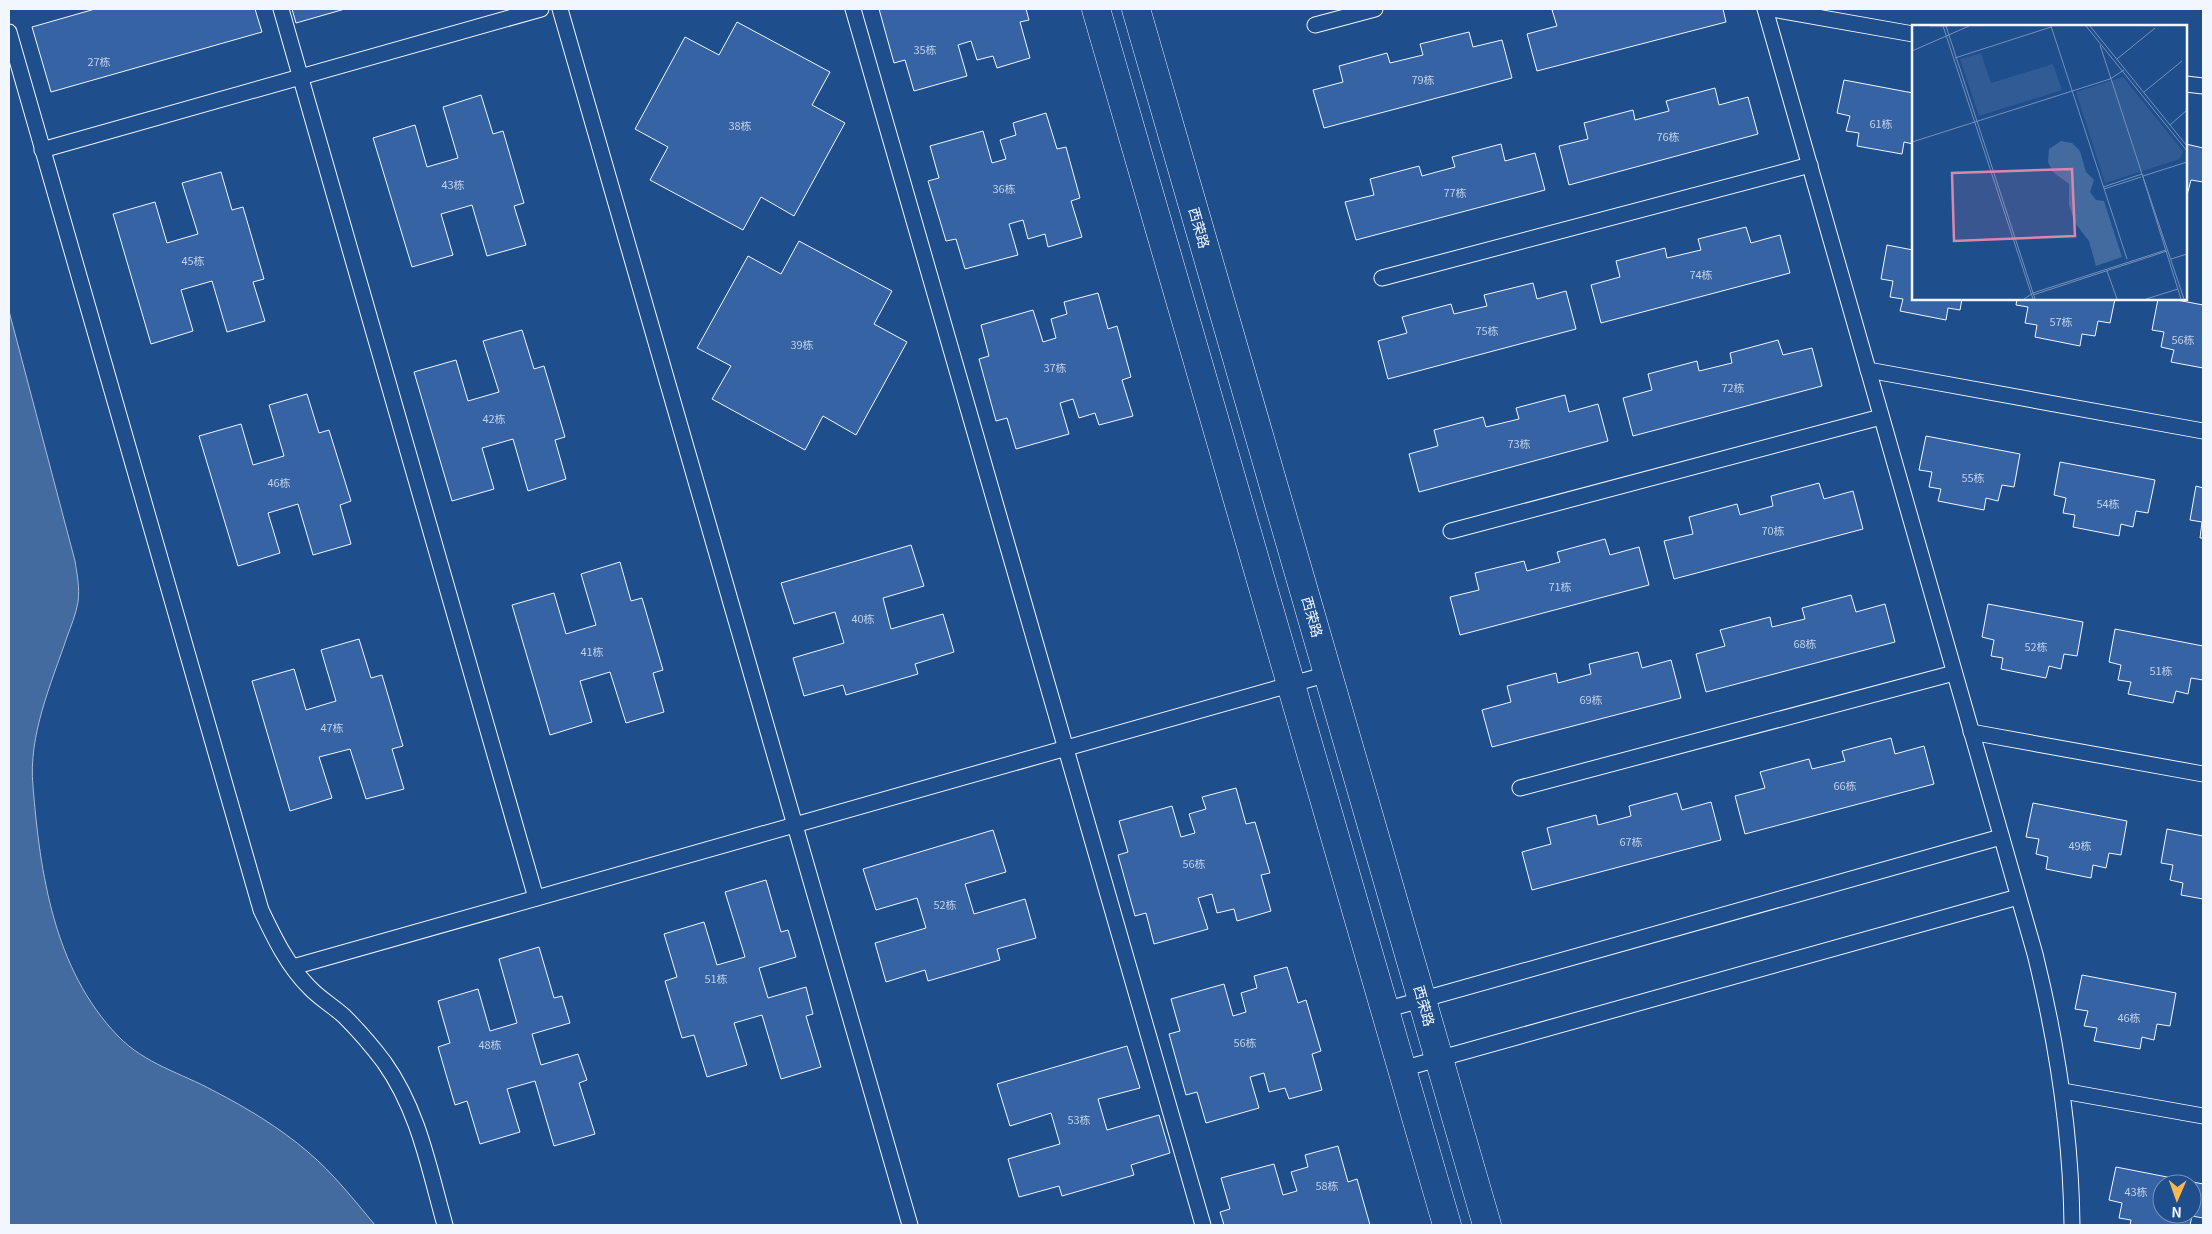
<svg xmlns="http://www.w3.org/2000/svg" width="2212" height="1234" viewBox="0 0 2212 1234" font-family="Georgia,'Noto Sans SC',serif">
	<style>
		.water { fill: #446ba0; stroke: #a8bbd7 }
		.building { fill: #3563a3; stroke: #f2f6ff; fill-rule: evenodd }
		.lines { fill: none; stroke-linecap: round; stroke-linejoin: round }
		.lane-casing { stroke: #f2f6ff; stroke-width: 17 }
		.street-casing { stroke: #f2f6ff; stroke-width: 29 }
		.lane { stroke: #1f4e8c; stroke-width: 15 }
		.street { stroke: #1f4e8c; stroke-width: 28 }
		.labels { text-anchor: middle; stroke-width: 4; stroke-linejoin: round; paint-order: stroke }
		.number-label { font-size: 11px; fill: #c3d1e8 }
		.street-label { font-size: 14px; fill: #f2f6ff; stroke: #1f4e8c }
		.inset-river { fill: none; stroke: #446ba0; stroke-width: 2.5 }
		.inset-road { fill: none; stroke: #7391ba; stroke-width: 1 }
		.view { fill: #da87ad; fill-opacity: 0.15; stroke: #da87ad; stroke-width: 2.5 }
		.inset-edge { fill: none; stroke: #f2f6ff; stroke-width: 2.5 }
	</style>
	<rect width="100%" height="100%" fill="#1f4e8c"/>
	<path class="water" d="M9,311l66,250c2,13 5,27 3,41 -2,12 -7,24 -11,35 -16,47 -39,99 -34,149 7,87 21,184 85,250 27,28 63,37 96,55 33,17 66,37 94,61 25,21 46,48 67,73h-366z"/>
	<g class="building">
		<path d="M95,9h160l7,23 -211,60 -19,-65z"/>
		<path d="M292,9h53l-49,14z"/>
		<path d="M879,9h147l3,11 -9,2 10,36 -33,10 -4,-12 -16,4 -6,-19 -13,4 9,31 -53,15 -9,-31 -11,3z"/>
		<path d="M1557,9h166l3,13 -189,49 -10,-37 30,-8 -5,-16z"/>
		<path d="M737,22l93,50 -18,33 33,18 -51,93 -33,-19 -18,33 -93,-50 18,-33 -33,-18 50,-92 34,18z"/>
		<path d="M1469,32l4,15 29,-7 10,38 -188,50 -11,-38 30,-8 -4,-16 48,-13 3,10 33,-8 -3,-11z"/>
		<path d="M1844,80l69,13v51l-9,-2 -2,12 -45,-8 2,-13 -13,-2 4,-15 -13,-3z"/>
		<path d="M1715,88l4,17 29,-8 10,37 -189,51 -10,-39 29,-7 -4,-16 49,-13 2,10 34,-9 -3,-10z"/>
		<path d="M481,95l12,39 10,-3 21,72 -10,3 12,39 -39,11 -15,-51 -31,9 12,41 -41,12 -39,-129 42,-13 12,42 31,-9 -15,-51z"/>
		<path d="M1046,113l11,36 9,-2 14,51 -9,3 11,36 -34,10 -3,-13 -17,5 -5,-19 -14,4 9,31 -53,14 -9,-30 -10,2 -18,-60 11,-3 -9,-32 53,-15 9,32 14,-4 -6,-19 16,-5 -3,-12z"/>
		<path d="M1501,144l4,17 30,-8 10,37 -189,50 -11,-38 29,-7 -4,-16 49,-13 3,10 33,-9 -3,-10z"/>
		<path d="M2186,144l17,4v34l-12,-2 -4,15z"/>
		<path d="M221,172l11,38 11,-3 21,72 -11,3 12,39 -38,11 -15,-51 -31,9 12,41 -42,13 -38,-130 42,-12 12,41 31,-9 -16,-51z"/>
		<path d="M1746,227l5,16 29,-8 10,38 -189,50 -10,-38 29,-8 -4,-16 49,-13 2,10 34,-8 -3,-11z"/>
		<path d="M799,241l93,50 -18,33 33,18 -51,93 -33,-19 -18,34 -93,-51 19,-33 -34,-18 51,-92 33,18z"/>
		<path d="M1887,245l26,5v49h49l-2,11 -12,-2 -2,12 -46,-9 3,-12 -13,-2 3,-16 -12,-2z"/>
		<path d="M1533,283l4,16 29,-8 10,38 -188,50 -10,-38 29,-8 -5,-16 49,-13 3,10 33,-8 -3,-11z"/>
		<path d="M1098,293l10,36 9,-3 14,51 -9,3 11,36 -34,9 -4,-12 -16,5 -6,-19 -13,4 9,31 -53,15 -9,-31 -11,3 -17,-62 10,-3 -8,-31 52,-15 10,32 13,-4 -5,-19 16,-5 -3,-12z"/>
		<path d="M2017,299h98l-5,24 -12,-2 -3,15 -13,-2 -2,12 -45,-9 2,-12 -12,-2 3,-16 -12,-2z"/>
		<path d="M2158,299h14l31,6v63l-32,-6 3,-12 -13,-3 3,-15 -12,-2z"/>
		<path d="M522,330l12,39 10,-3 21,71 -10,3 11,39 -38,12 -15,-52 -31,9 12,41 -42,12 -38,-129 42,-12 12,41 31,-9 -16,-51z"/>
		<path d="M1778,340l5,15 29,-7 10,38 -189,50 -10,-38 29,-8 -4,-16 49,-13 2,10 33,-8 -2,-10z"/>
		<path d="M307,394l12,39 10,-3 22,71 -11,4 11,39 -38,11 -15,-51 -30,9 12,40 -42,13 -39,-130 42,-12 12,41 31,-9 -15,-51z"/>
		<path d="M1565,395l4,17 29,-8 10,37 -189,51 -10,-38 29,-8 -4,-16 49,-13 3,10 33,-8 -3,-11z"/>
		<path d="M1926,436l94,18 -6,33 -12,-2 -4,16 -12,-3 -2,12 -46,-9 3,-12 -12,-2 3,-15 -13,-2z"/>
		<path d="M2060,462l95,18 -7,33 -12,-2 -3,16 -12,-3 -2,12 -46,-9 2,-12 -12,-2 3,-15 -12,-3z"/>
		<path d="M1819,483l5,16 29,-8 10,38 -189,50 -10,-38 29,-7 -4,-17 48,-13 3,11 33,-9 -2,-10z"/>
		<path d="M2196,486l7,2v50h-3l2,-16 -12,-2z"/>
		<path d="M1605,539l5,16 29,-8 10,38 -189,50 -10,-38 29,-7 -4,-17 49,-12 3,10 33,-9 -3,-10z"/>
		<path d="M911,545l13,41 -41,12 8,31 52,-15 11,38 -39,12 3,10 -72,21 -3,-10 -39,11 -11,-38 51,-15 -9,-31 -41,12 -13,-41z"/>
		<path d="M620,562l11,39 11,-3 21,72 -10,3 11,39 -38,11 -16,-51 -30,9 12,41 -42,13 -38,-130 42,-12 12,41 30,-9 -15,-51z"/>
		<path d="M1851,595l5,17 29,-8 10,38 -189,50 -10,-38 29,-8 -5,-16 50,-13 2,10 33,-8 -3,-11z"/>
		<path d="M1988,604l95,18 -6,34 -13,-2 -3,15 -12,-3 -3,12 -45,-9 2,-11 -12,-2 3,-16 -12,-3z"/>
		<path d="M2115,629l88,17v34l-12,-2 -3,16 -12,-3 -3,12 -45,-9 3,-12 -13,-2 3,-15 -12,-3z"/>
		<path d="M359,639l12,39 11,-3 21,71 -11,3 12,40 -38,10 -16,-50 -31,8 13,41 -42,13 -38,-130 42,-12 12,41 30,-9 -15,-51z"/>
		<path d="M1638,652l4,16 29,-8 10,38 -189,49 -10,-37 29,-8 -4,-16 49,-13 2,10 33,-9 -2,-10z"/>
		<path d="M1891,738l4,16 29,-8 10,38 -189,50 -10,-38 30,-8 -5,-16 49,-13 3,10 33,-8 -3,-10z"/>
		<path d="M1236,788l10,36 9,-2 15,51 -9,2 10,36 -34,10 -3,-12 -17,4 -5,-19 -14,4 10,31 -54,15 -8,-31 -11,3 -17,-61 10,-3 -9,-31 53,-15 9,31 14,-4 -6,-19 17,-5 -4,-12z"/>
		<path d="M1677,793l5,17 29,-8 10,38 -189,50 -10,-38 29,-8 -4,-16 49,-13 2,10 33,-9 -2,-10z"/>
		<path d="M2033,803l94,18 -6,34 -12,-2 -3,15 -13,-3 -2,13 -45,-9 2,-12 -12,-3 3,-15 -13,-2z"/>
		<path d="M2167,829l36,7v63l-22,-4 2,-12 -13,-3 3,-15 -12,-2z"/>
		<path d="M993,830l13,42 -41,12 9,30 51,-15 11,39 -39,11 3,11 -72,21 -3,-11 -39,12 -11,-39 51,-15 -9,-30 -41,12 -13,-41z"/>
		<path d="M766,880l15,52 7,-2 8,27 -37,11 9,30 38,-11 7,27 -7,2 15,51 -40,12 -19,-64 -28,8 13,42 -40,12 -13,-42 -12,3 -17,-57 12,-4 -13,-43 40,-12 13,43 28,-8 -20,-65z"/>
		<path d="M539,947l15,51 8,-2 8,27 -38,11 9,31 37,-11 9,26 -8,3 16,51 -41,12 -19,-65 -28,8 13,43 -40,12 -13,-43 -12,4 -17,-58 12,-4 -12,-42 40,-12 12,42 27,-8 -18,-64z"/>
		<path d="M1287,967l11,36 8,-3 15,51 -9,3 10,36 -33,9 -4,-11 -16,4 -5,-19 -14,4 9,31 -53,15 -9,-31 -11,3 -17,-61 11,-3 -9,-32 53,-15 9,32 13,-4 -5,-19 16,-5 -3,-12z"/>
		<path d="M2082,975l94,18 -6,33 -13,-2 -3,16 -12,-3 -2,12 -46,-8 3,-13 -13,-2 4,-15 -13,-2z"/>
		<path d="M1127,1046l13,42 -42,11 9,31 52,-15 11,38 -39,12 3,10 -72,21 -3,-10 -40,11 -11,-38 52,-15 -9,-31 -41,13 -13,-42z"/>
		<path d="M1338,1146l10,36 9,-3 13,46h-146l-4,-13 10,-3 -9,-31 53,-14 9,31 14,-4 -6,-19 17,-5 -3,-12z"/>
		<path d="M2116,1167l87,17v34l-11,-2 -2,9h-60l1,-5 -12,-2 3,-15 -13,-3zM2162,1184h30v30h-30z"/>
	</g>
	<g class="lines">
		<g class="lane-casing">
			<g id="lane">
				<path d="M281,9l255,889"/>
				<path d="M560,9l350,1216"/>
				<path d="M853,9l350,1216"/>
				<path d="M1765,9l270,945c22,89 36,179 37,271"/>
				<path d="M1772,9l141,25"/>
				<path d="M1315,25l60,-16"/>
				<path d="M9,32l252,878c13,27 26,55 48,77 10,11 24,19 35,29 14,14 28,30 40,46 35,49 45,107 61,163"/>
				<path d="M2186,84l17,2"/>
				<path d="M42,150l499,-141"/>
				<path d="M1382,278l428,-113"/>
				<path d="M1868,370l335,61"/>
				<path d="M1451,531l430,-114"/>
				<path d="M1971,732l232,42"/>
				<path d="M1520,788l434,-115"/>
				<path d="M293,967l1035,-293"/>
				<path d="M1385,1010l616,-173"/>
				<path d="M1402,1069l616,-172"/>
				<path d="M2063,1091l140,25"/>
			</g>
		</g>
		<g class="street-casing">
			<g id="street">
				<path d="M1096,9l351,1216"/>
				<path d="M1136,9l351,1216"/>
			</g>
		</g>
		<use href="#lane" class="lane"/>
		<use href="#street" class="street"/>
	</g>
	<g class="labels">
		<g class="number-label">
			<text x="925" y="54">35栋</text>
			<text x="99" y="66">27栋</text>
			<text x="1423" y="84">79栋</text>
			<text x="1881" y="128">61栋</text>
			<text x="740" y="130">38栋</text>
			<text x="1668" y="141">76栋</text>
			<text x="453" y="189">43栋</text>
			<text x="1004" y="193">36栋</text>
			<text x="1455" y="197">77栋</text>
			<text x="193" y="265">45栋</text>
			<text x="1701" y="279">74栋</text>
			<text x="2061" y="326">57栋</text>
			<text x="1487" y="335">75栋</text>
			<text x="2183" y="344">56栋</text>
			<text x="802" y="349">39栋</text>
			<text x="1055" y="372">37栋</text>
			<text x="1733" y="392">72栋</text>
			<text x="494" y="423">42栋</text>
			<text x="1519" y="448">73栋</text>
			<text x="1973" y="482">55栋</text>
			<text x="279" y="487">46栋</text>
			<text x="2108" y="508">54栋</text>
			<text x="1773" y="535">70栋</text>
			<text x="1560" y="591">71栋</text>
			<text x="863" y="623">40栋</text>
			<text x="1805" y="648">68栋</text>
			<text x="2036" y="651">52栋</text>
			<text x="592" y="656">41栋</text>
			<text x="2161" y="675">51栋</text>
			<text x="1591" y="704">69栋</text>
			<text x="332" y="732">47栋</text>
			<text x="1845" y="790">66栋</text>
			<text x="1631" y="846">67栋</text>
			<text x="2080" y="850">49栋</text>
			<text x="1194" y="868">56栋</text>
			<text x="945" y="909">52栋</text>
			<text x="716" y="983">51栋</text>
			<text x="2129" y="1022">46栋</text>
			<text x="1245" y="1047">56栋</text>
			<text x="490" y="1049">48栋</text>
			<text x="1079" y="1124">53栋</text>
			<text x="1327" y="1190">58栋</text>
			<text x="2136" y="1196">43栋</text>
		</g>
		<g class="street-label">
			<text transform="translate(1199 228) rotate(74)" y="5">西荣路</text>
			<text transform="translate(1312 617) rotate(74)" y="5">西荣路</text>
			<text transform="translate(1424 1006) rotate(74)" y="5">西荣路</text>
		</g>
	</g>
	<g transform="translate(1912 25)">
		<rect width="275" height="275" fill="#1f4e8c"/>
		<path d="M69,28l10,30 62,-19 9,26 -83,26 -19,-57zM211,52l60,74 -3,8 -75,24 -29,-91z" fill="#305b95"/>
		<path d="M149,116l11,2 8,8 6,21 8,8 -4,12 6,8 8,1 18,56 -26,9 -7,-25 -14,-18 -6,-18v-21l-16,-12 -5,-10 1,-13z" fill="#446ba0"/>
		<path class="inset-river" d="M18,1h18"/>
		<path class="inset-road" d="M31,1l90,273M34,1l89,273M139,1l76,233M174,1l101,125M178,1l97,120M188,20l42,129 -39,13M0,26l57,-25M43,33l96,-31M205,34l38,-31M232,67l38,-31M258,100l17,-15M0,117l198,-63 14,-9M230,149l42,125M230,149l39,125M231,151l44,-14M192,164l37,-12M259,234l16,-5M195,246l10,28M121,270l134,-44M112,274l9,-6 133,-43M234,274l32,-10"/>
		<path class="view" d="M160,144l3,67 -121,5 -2,-68z"/>
		<rect width="275" height="275" class="inset-edge"/>
	</g>
	<rect width="2212" height="1234" fill="none" stroke="#f2f6ff" stroke-width="20"/>
	<g transform="translate(2177 1199) rotate(182)"><circle r="24" fill="#1f4e8c" stroke="#7391ba"/>
	<path d="M0-4L9 19L0 12L-9 19Z" fill="#ffb74d"/>
	<text y="-8" font-size="14" font-weight="bold" text-anchor="middle" fill="#f2f6ff">N</text>
	</g>
</svg>
